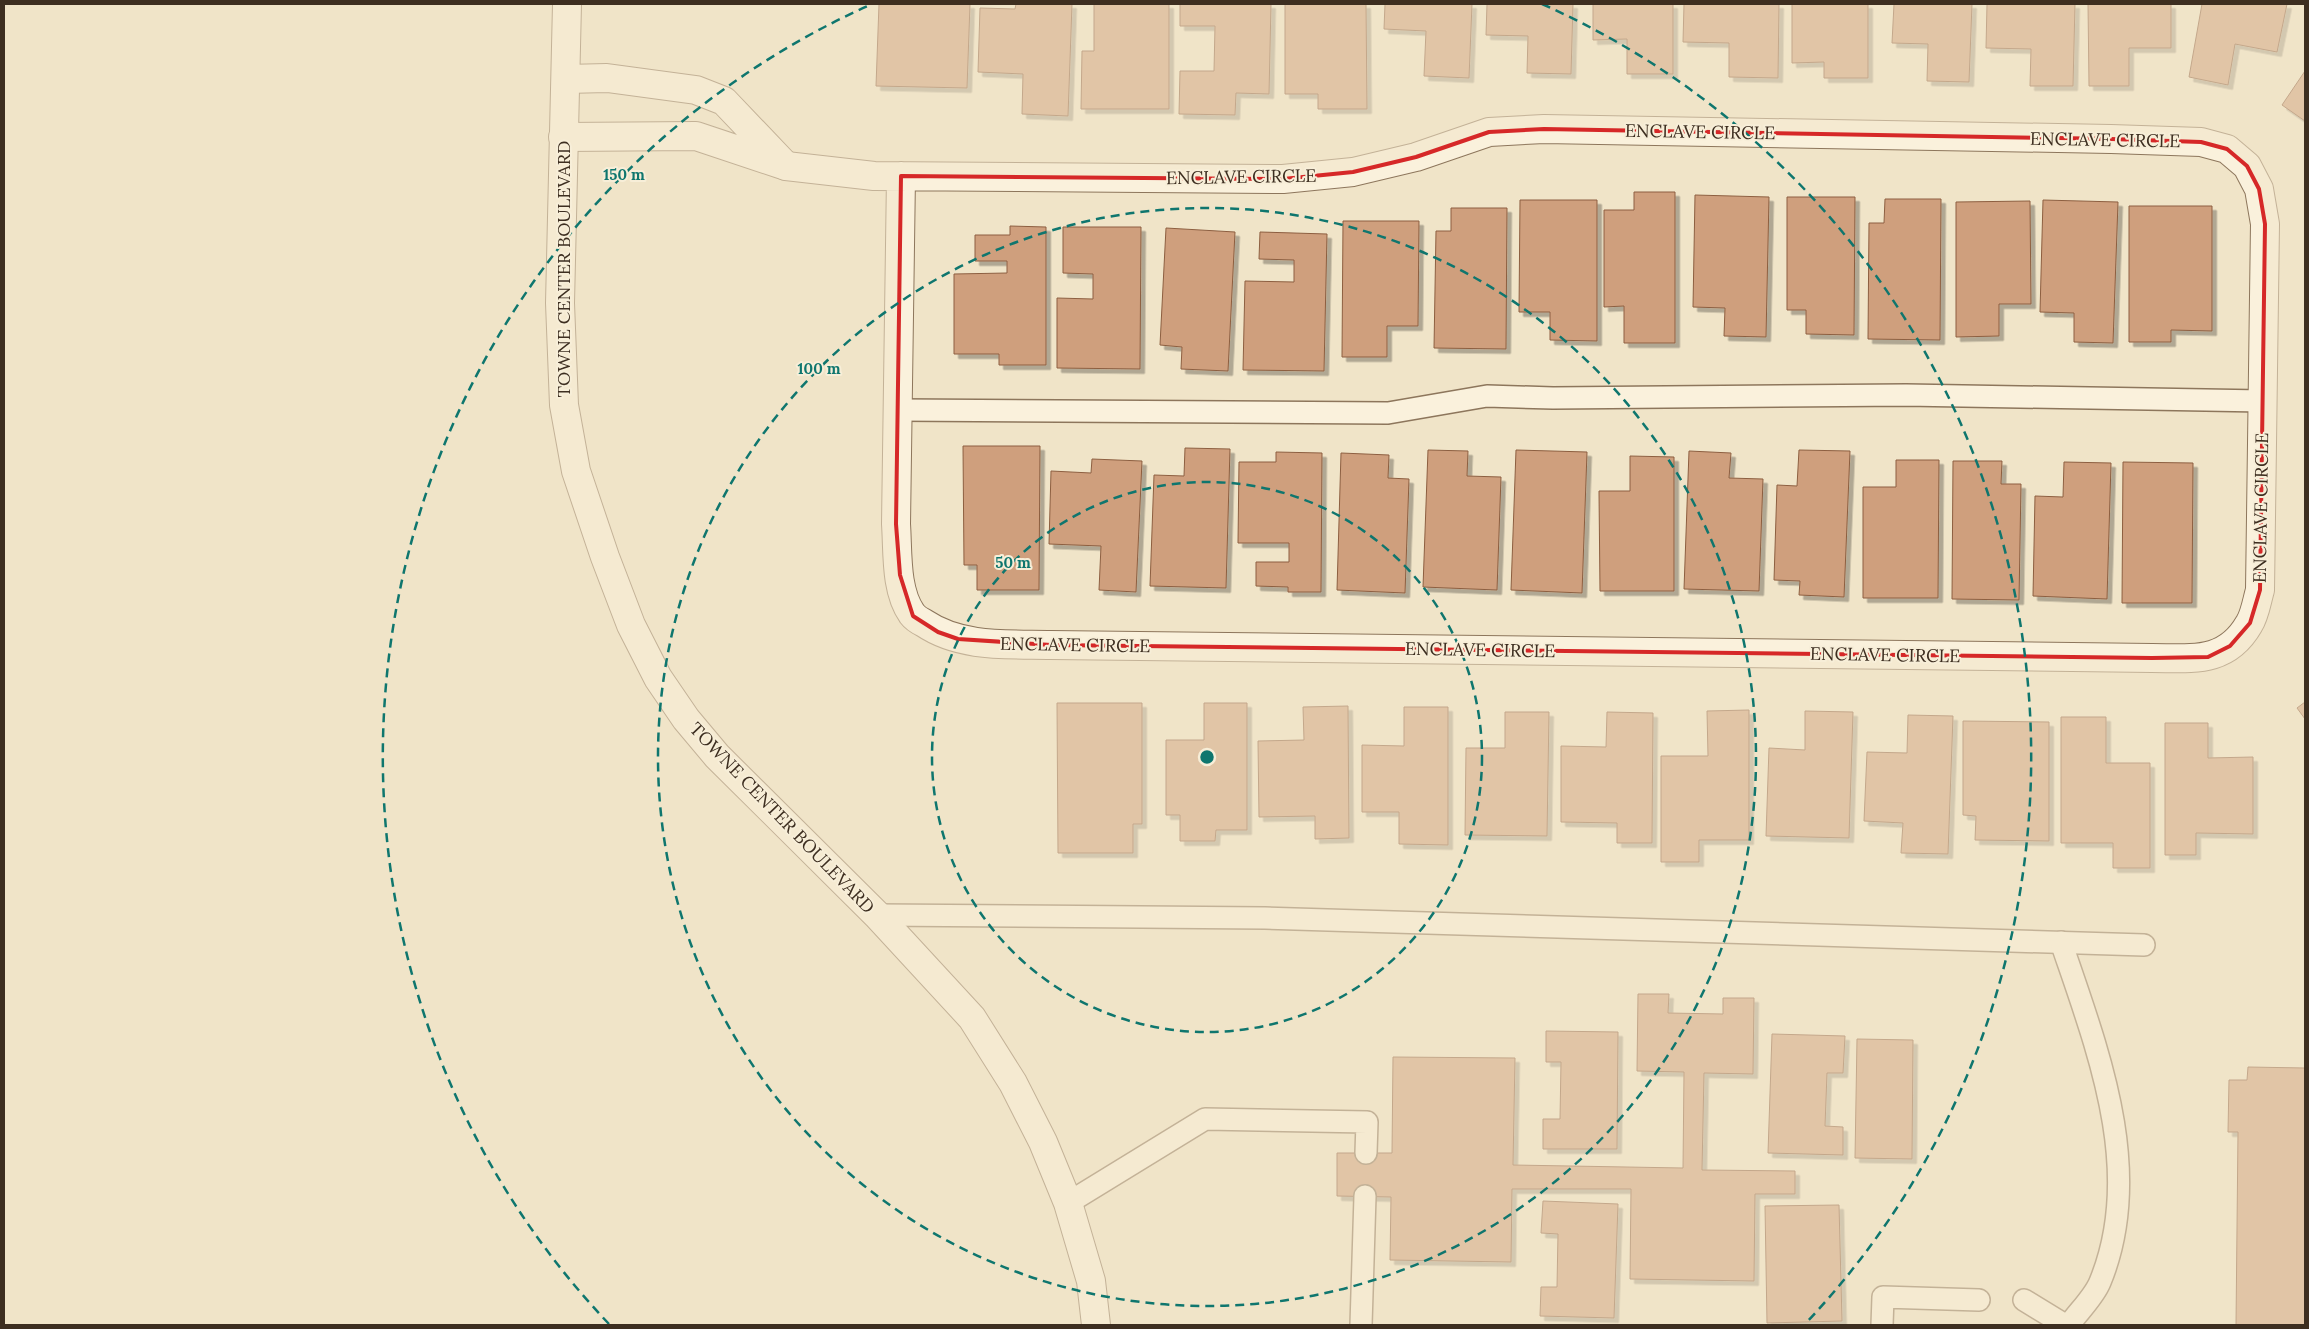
<svg xmlns="http://www.w3.org/2000/svg" width="2309" height="1329" viewBox="0 0 2309 1329" font-family="Lora,serif">
	<style>
		.building { fill: #cf9f7d; stroke: #8d5f41; filter: url(#shadow) }
		.lines { fill: none; stroke-linecap: round; stroke-linejoin: round }
		.service-casing { stroke: #8d765c; stroke-width: 24 }
		.minor-casing { stroke: #8d765c; stroke-width: 30 }
		.service { stroke: #faf1dc; stroke-width: 21 }
		.minor { stroke: #faf1dc; stroke-width: 28 }
		.marked { fill: none; stroke: #d62828; stroke-width: 4; stroke-linejoin: round }
		.ring { fill: none; stroke: #0f766e; stroke-width: 2.5; stroke-dasharray: 9 6 }
		.labels { text-anchor: middle; stroke-width: 4; stroke-linejoin: round; paint-order: stroke }
		.street-label { font-size: 18px; fill: #3d2e20; stroke: #f7eed8 }
		.centre { fill: #0f766e; stroke: #f7eed8; stroke-width: 2.5 }
		.ring-label { font-size: 15px; text-anchor: middle; font-weight: bold; fill: #0f766e; stroke: #f7eed8; stroke-width: 4; stroke-linejoin: round; paint-order: stroke }
	</style>
	<defs>
		<filter id="shadow"><feDropShadow dx="4.5" dy="4.5" stdDeviation="0" flood-color="#0004"/></filter>
	</defs>
	<rect width="100%" height="100%" fill="#f0e4c8"/>
	<g class="building">
		<path d="M879,4h91l-3,84 -91,-2z"/>
		<path d="M1016,4h56l-4,112 -46,-2 1,-40 -45,-2 2,-64 35,1z"/>
		<path d="M1094,4h75v105h-88l1,-58h12z"/>
		<path d="M1180,4h91l-2,90 -33,-1 -1,22 -56,-1 1,-43h34l1,-45h-35z"/>
		<path d="M1285,4h81l1,105h-49v-15h-33z"/>
		<path d="M1385,4h87l-3,74 -45,-2 2,-45 -42,-2z"/>
		<path d="M1487,4h86l-2,70 -44,-1 1,-37 -42,-1z"/>
		<path d="M1593,4h80v70h-46v-35l-34,1z"/>
		<path d="M1684,4h95l-1,74 -49,-1v-34l-46,-1z"/>
		<path d="M1792,4h76v74h-44v-16l-32,1z"/>
		<path d="M1894,4h78l-3,78 -42,-1 1,-37 -36,-1z"/>
		<path d="M1987,4h88l-2,82h-43l1,-37 -45,-1z"/>
		<path d="M2088,4h83v44h-42v38h-40z"/>
		<path d="M2202,4h85l-10,48 -42,-8 -7,41 -39,-8z"/>
		<path d="M2305,71v50l-23,-16z"/>
		<path d="M1634,192h41v151h-51v-37l-20,1v-97h30z"/>
		<path d="M1695,195l74,2 -3,140 -42,-1 1,-28 -32,-1z"/>
		<path d="M1787,197h68l-1,138 -48,-1v-24h-19z"/>
		<path d="M1885,199h56l-1,141 -72,-1 1,-116h15z"/>
		<path d="M1520,200h77v141l-47,-1v-28h-31z"/>
		<path d="M2043,200l75,2 -5,141 -39,-1v-29l-34,-1z"/>
		<path d="M2030,201l1,103h-32v32l-43,1v-135z"/>
		<path d="M2129,206h83v125l-41,-1v12h-42z"/>
		<path d="M1451,208h56l-1,141 -72,-1 2,-117h15z"/>
		<path d="M1343,221h76l-1,105h-31v31h-45z"/>
		<path d="M1010,226l36,1v138h-47v-11h-45v-80l53,-1v-12h-32v-26h35z"/>
		<path d="M1063,227h78l-1,142 -83,-1v-70l36,1v-25l-30,-1z"/>
		<path d="M1166,228l69,4 -7,139 -47,-2 1,-22 -22,-2z"/>
		<path d="M1260,232l67,2 -3,137 -81,-1 2,-89 49,1v-22l-35,-1z"/>
		<path d="M963,446h77l-1,144h-62v-25h-13z"/>
		<path d="M1185,448l45,1 -4,139 -76,-2 4,-111 30,1z"/>
		<path d="M1428,450l40,1 -1,25 34,1 -4,113 -74,-3z"/>
		<path d="M1516,450l71,2 -5,141 -71,-3z"/>
		<path d="M1799,450l51,1 -6,146 -45,-2 1,-14 -26,-1 3,-95 20,1z"/>
		<path d="M1689,451l42,2 -2,25 34,1 -4,112 -75,-2z"/>
		<path d="M1276,452l46,1 -1,139h-33v-5l-32,-1v-24h33v-19h-51l1,-81h37z"/>
		<path d="M1341,453l48,2 -1,23 21,1 -4,114 -68,-3z"/>
		<path d="M1630,456l44,1v134h-74l-1,-100h31z"/>
		<path d="M1092,459l50,2 -6,131 -37,-2 2,-44 -52,-2 2,-73 40,2z"/>
		<path d="M1896,460h43l-1,138h-75v-111h33z"/>
		<path d="M1953,461h49l-1,23h20l-2,116 -67,-1z"/>
		<path d="M2064,462l47,1 -4,136 -74,-3 2,-100 28,1z"/>
		<path d="M2123,462l70,1 -1,140h-70z"/>
		<path d="M2305,702v17l-8,-11z"/>
		<path d="M1057,703h85v121h-9v29h-75z"/>
		<path d="M1204,703h43v127h-31l-1,11h-35v-26h-14v-75h38z"/>
		<path d="M1348,706l1,132 -34,1v-23l-56,1 -1,-76 46,-1 -1,-33z"/>
		<path d="M1404,707h44v138l-49,-1v-32h-37v-67l42,1z"/>
		<path d="M1749,710v130h-50v22h-38v-106h47l-1,-45z"/>
		<path d="M1805,711l48,1 -4,126 -83,-2 3,-88 36,2z"/>
		<path d="M1505,712h44l-2,124 -82,-1 1,-87h39z"/>
		<path d="M1607,712l46,1 -1,130h-35v-20l-56,-1v-76l45,1z"/>
		<path d="M1908,715l45,1 -5,138 -47,-1 2,-30 -39,-2 3,-69 40,1z"/>
		<path d="M2061,717h45v46h44v105h-37v-25h-52z"/>
		<path d="M1963,721l86,1v119l-74,-1 1,-24 -13,-1z"/>
		<path d="M2165,723h43v35l45,-1v77l-57,-1v22h-31z"/>
		<path d="M1638,994h31l-1,19 55,1v-16h31l-1,76 -49,-1 -2,97 93,1v23h-40l-1,87 -124,-2 1,-90h-119l-1,73 -121,-2 1,-63 -54,-1v-43h55l1,-96 122,1 -2,107 170,3 1,-96 -47,-1z"/>
		<path d="M1546,1031l72,1 -1,117h-74v-30h17l1,-57h-15z"/>
		<path d="M1772,1034l73,2 -2,37h-16l-2,53 18,1v28l-75,-2z"/>
		<path d="M1857,1039l56,1 -1,119 -57,-1z"/>
		<path d="M2248,1067l57,1v257h-69l2,-193h-10l1,-52h18z"/>
		<path d="M1543,1201l75,3 -4,114 -74,-2 1,-29h16l1,-53 -17,-1z"/>
		<path d="M1839,1205l3,116 -75,2 -2,-117z"/>
	</g>
	<g class="lines">
		<g class="service-casing">
			<g id="service">
				<path d="M898,410l490,3 99,-17 66,2 353,-3 357,6"/>
				<path d="M877,915l388,3 879,27"/>
				<path d="M2061,942c36,106 85,229 39,340 -6,15 -22,30 -31,43"/>
				<path d="M1068,1203l137,-84 162,3 -1,31"/>
				<path d="M2024,1300l41,25"/>
				<path d="M1361,1325l4,-129"/>
				<path d="M1882,1325l1,-28 96,3"/>
			</g>
		</g>
		<g class="minor-casing">
			<g id="minor">
				<path d="M567,4l-7,299 4,102 12,66 29,86 26,68 27,53 28,41 31,37 160,159 95,103 41,65 30,59 25,61 23,78 5,44"/>
				<path d="M563,137l133,-1 90,30 -62,-65 -28,-11 -89,-12 -41,1"/>
				<path d="M786,166l88,10 409,3 70,-7 63,-15 73,-25 55,-3 567,10 90,3 26,7 20,17 12,23 6,35 -5,366c-3,10 -5,25 -11,34 -23,40 -57,34 -97,34l-1101,-13c-43,-1 -90,3 -127,-22 -4,-2 -9,-5 -12,-9 -17,-24 -14,-62 -16,-90l5,-348"/>
			</g>
		</g>
		<use href="#service" class="service"/>
		<use href="#minor" class="minor"/>
	</g>
	<path d="M0 0H2309V1329H0ZM1544,129l567,10 90,3 26,7 20,17 12,23 6,35 -5,366 -10,33 -20,23 -22,11 -56,1 -1101,-13 -93,-6 -20,-7 -25,-16 -13,-41 -4,-51 5,-348 382,3 70,-7 63,-15 73,-25z" fill="#f0e4c8" fill-opacity=".55" fill-rule="evenodd"/>
	<path class="marked" d="M1544,129l567,10 90,3 26,7 20,17 12,23 6,35 -5,366 -10,33 -20,23 -22,11 -56,1 -1101,-13 -93,-6 -20,-7 -25,-16 -13,-41 -4,-51 5,-348 382,3 70,-7 63,-15 73,-25z"/>
	<g class="ring">
		<circle cx="1207" cy="757" r="275"/>
		<circle cx="1207" cy="757" r="549"/>
		<path d="M609 1324A824 824 0 0 1 872 4M1542 4A824 824 0 0 1 1805 1324"/>
	</g>
	<g class="labels">
		<g class="street-label">
			<text transform="translate(1700 132) rotate(1)" y="6">ENCLAVE CIRCLE</text>
			<text transform="translate(2105 140) rotate(1)" y="6">ENCLAVE CIRCLE</text>
			<text transform="translate(1241 177) rotate(-1)" y="6">ENCLAVE CIRCLE</text>
			<text transform="translate(564 269) rotate(-90)" y="6">TOWNE CENTER BOULEVARD</text>
			<text transform="translate(2261 508) rotate(-89)" y="6">ENCLAVE CIRCLE</text>
			<text transform="translate(1075 645) rotate(1)" y="6">ENCLAVE CIRCLE</text>
			<text transform="translate(1480 650) rotate(1)" y="6">ENCLAVE CIRCLE</text>
			<text transform="translate(1885 655) rotate(1)" y="6">ENCLAVE CIRCLE</text>
			<text transform="translate(782 818) rotate(46)" y="6">TOWNE CENTER BOULEVARD</text>
		</g>
	</g>
	<circle cx="1207" cy="757" r="8" class="centre"/>
	<g class="ring-label">
		<text x="624" y="180">150 m</text>
		<text x="819" y="374">100 m</text>
		<text x="1013" y="568">50 m</text>
	</g>
	<rect width="2309" height="1329" fill="none" stroke="#3d2e20" stroke-width="10"/>
</svg>
